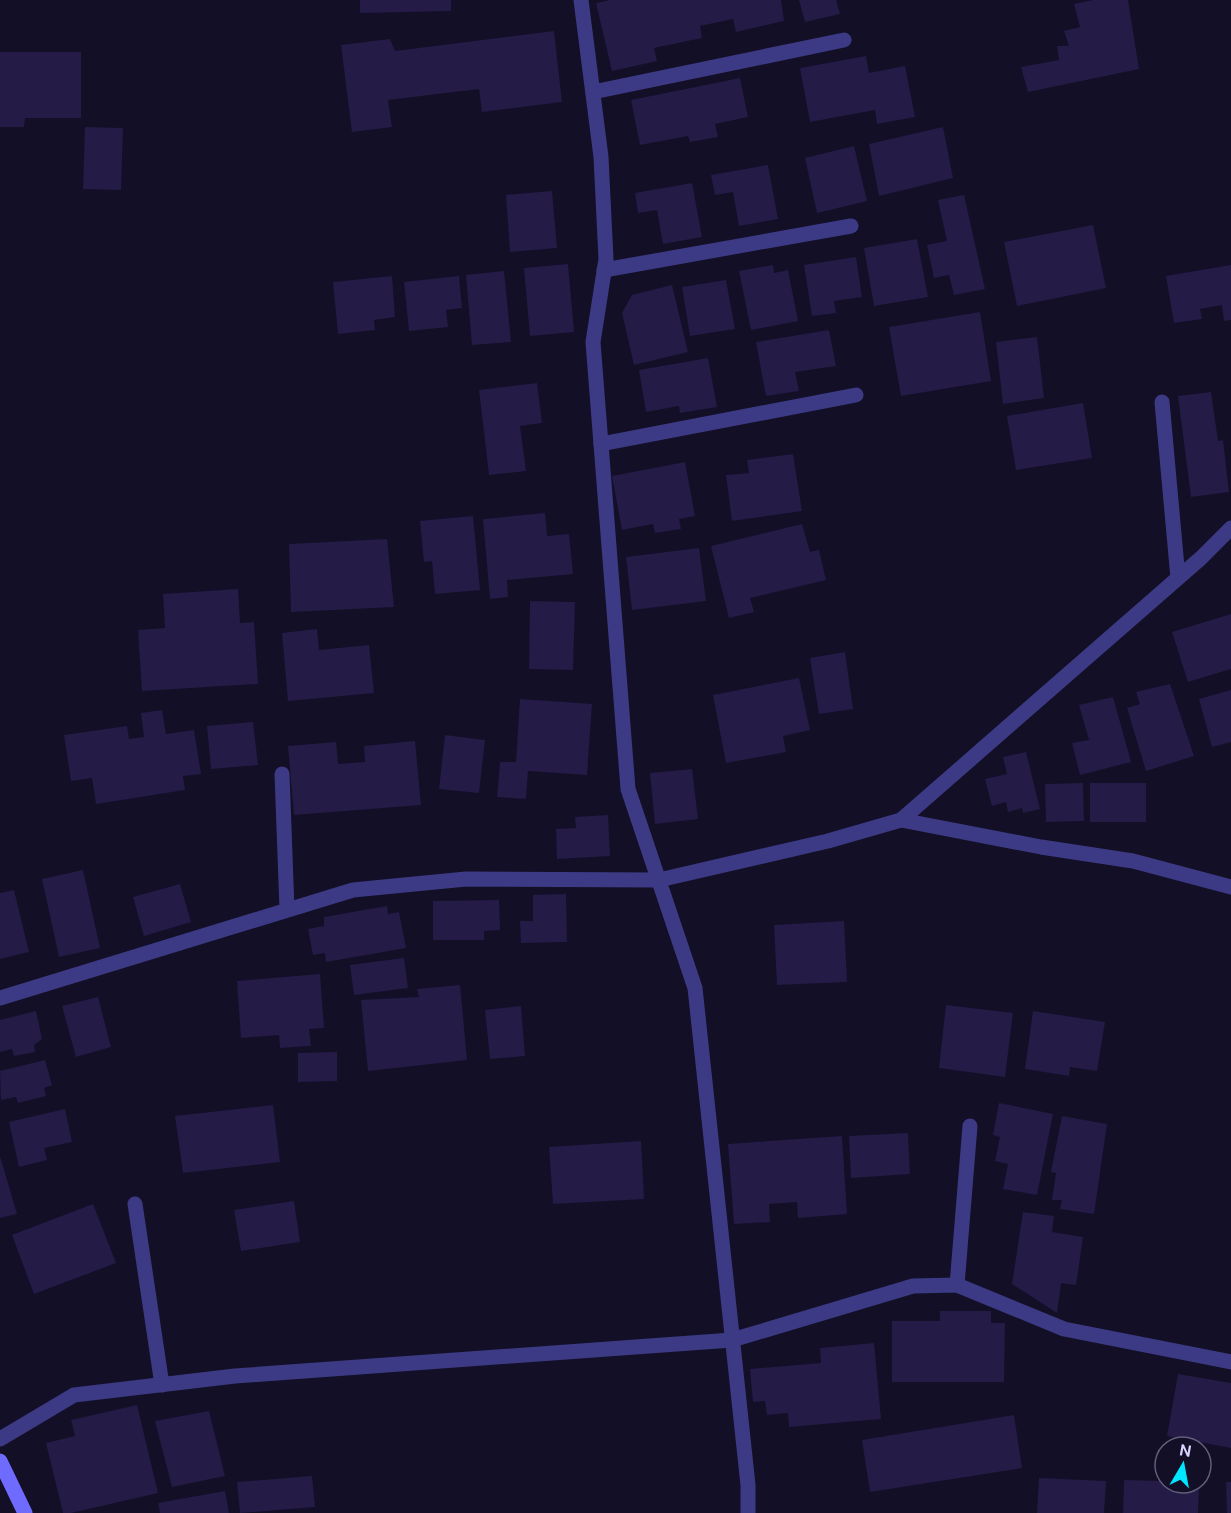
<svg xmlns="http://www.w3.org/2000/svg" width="1231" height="1513" viewBox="0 0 1231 1513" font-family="'DM Sans',sans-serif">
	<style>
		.building { fill: #241b47 }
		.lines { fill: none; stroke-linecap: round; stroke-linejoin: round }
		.lane { stroke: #3d3a85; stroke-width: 15 }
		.street { stroke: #3d3a85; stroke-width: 15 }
		.secondary { stroke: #6f6bff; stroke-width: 15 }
	</style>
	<rect width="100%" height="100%" fill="#130f26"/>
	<g class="building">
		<path d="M360,0h91v11l-91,2z"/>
		<path d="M610,0h171l3,21 -48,11 -3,-13 -33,7 2,12 -48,10 3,13 -45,10 -16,-68z"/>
		<path d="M799,0h37l4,14 -35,8z"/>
		<path d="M1093,0h35l11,69 -111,23 -7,-25 38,-7 -2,-14h12l-5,-15 16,-4 -6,-23z"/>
		<path d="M554,31l8,71 -80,10 -3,-23 -91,11 4,27 -40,5 -11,-87 49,-6 5,12z"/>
		<path d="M0,52h81v66h-56l-1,9h-24z"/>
		<path d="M866,56l3,17 36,-7 10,51 -38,7 -2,-14 -65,12 -10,-54z"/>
		<path d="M740,78l8,39 -33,7 3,13 -28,5 -2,-6 -48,9 -9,-45z"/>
		<path d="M85,127l38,1 -2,62 -38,-1z"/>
		<path d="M943,127l10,51 -74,18 -10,-52z"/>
		<path d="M854,146l13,55 -50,12 -12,-55z"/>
		<path d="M768,165l10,54 -39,7 -6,-34 -18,3 -4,-20z"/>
		<path d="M692,183l10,54 -39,7 -6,-34 -19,3 -3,-20z"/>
		<path d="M552,191l5,57 -47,4 -4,-57z"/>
		<path d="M964,195l21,94 -31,6 -5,-20 -15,3 -7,-33 20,-4 -9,-41z"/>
		<path d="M1093,225l13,63 -89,18 -13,-64z"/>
		<path d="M917,239l11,58 -54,9 -10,-58z"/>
		<path d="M856,257l6,40 -28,4 2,12 -24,3 -8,-51z"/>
		<path d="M568,264l6,68 -44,4 -6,-68z"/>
		<path d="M773,265l1,8 14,-3 10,51 -47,9 -12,-59z"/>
		<path d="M1231,265v55l-7,1 -2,-16 -22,4 2,10 -28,4 -8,-47z"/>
		<path d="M504,271l7,71 -39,3 -6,-70z"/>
		<path d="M392,276l3,41 -21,3 1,10 -37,4 -5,-52z"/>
		<path d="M459,276l3,32 -16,2 2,17 -39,4 -5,-49z"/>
		<path d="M726,280l9,49 -45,7 -8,-49z"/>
		<path d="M672,285l16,67 -54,13 -12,-52 10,-18z"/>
		<path d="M980,312l11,69 -90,15 -12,-69z"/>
		<path d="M829,330l7,36 -41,6 4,19 -33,5 -10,-54z"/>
		<path d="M1037,337l7,61 -41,6 -7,-62z"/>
		<path d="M708,358l9,49 -37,6 -1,-7 -33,6 -7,-42z"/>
		<path d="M537,383l5,40 -22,3 6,45 -37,4 -10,-85z"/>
		<path d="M1211,392l7,49 5,-1 6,52 -38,5 -13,-101z"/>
		<path d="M1083,403l9,55 -76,12 -9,-54z"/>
		<path d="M793,454l9,57 -70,10 -6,-46 23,-2 -2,-13z"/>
		<path d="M685,462l10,54 -16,3 2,10 -26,4 -2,-9 -31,6 -10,-54z"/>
		<path d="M545,513l2,23 22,-2 4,40 -66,6 1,17 -18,2 -7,-80z"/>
		<path d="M473,516l7,74 -45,4 -3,-33 -8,1 -4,-41z"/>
		<path d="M802,524l8,28 9,-2 7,30 -76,18 4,14 -25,6 -18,-72z"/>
		<path d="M387,539l7,68 -103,5 -2,-68z"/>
		<path d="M699,548l7,53 -74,9 -6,-53z"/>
		<path d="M238,589l2,34 14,-1 4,62 -116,7 -4,-61 27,-2 -2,-34z"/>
		<path d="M530,601l45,1 -2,68 -44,-1z"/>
		<path d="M1231,614v55l-43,13 -16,-50z"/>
		<path d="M317,629l2,21 50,-5 5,48 -86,8 -6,-68z"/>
		<path d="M845,652l8,57 -34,5 -9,-56z"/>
		<path d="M799,678l11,52 -27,6 3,16 -60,11 -13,-68z"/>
		<path d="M1170,684l24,72 -48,15 -19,-63 13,-4 -4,-12z"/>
		<path d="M1231,690v52l-19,5 -13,-48z"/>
		<path d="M1113,697l18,65 -51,13 -8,-32 17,-3 -10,-35z"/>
		<path d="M520,699l72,5 -5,71 -59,-4 -2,28 -29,-2 3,-35h16z"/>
		<path d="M162,710l4,24 28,-4 7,44 -18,2 2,14 -89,14 -4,-26 -21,3 -7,-46 63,-9 2,13 15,-2 -3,-24z"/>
		<path d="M253,722l5,43 -47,4 -4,-43z"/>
		<path d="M445,735l40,5 -6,53 -40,-4z"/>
		<path d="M415,741l6,64 -127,10 -6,-69 48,-4 2,22 27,-2 -1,-16z"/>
		<path d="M1026,752l14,57 -17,4 -1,-5 -14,4 -2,-10 -14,4 -7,-27 22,-5 -4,-17z"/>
		<path d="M692,769l6,50 -43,5 -5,-51z"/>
		<path d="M1083,783l1,38 -38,1 -1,-38z"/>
		<rect x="1090" y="783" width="56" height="39"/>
		<path d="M608,815l2,41 -53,3 -1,-30 20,-1 -1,-11z"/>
		<path d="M83,870l17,78 -41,9 -17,-78z"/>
		<path d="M180,884l11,38 -47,14 -11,-39z"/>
		<path d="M14,890l15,62 -29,7v-66z"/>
		<path d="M566,894l1,48 -46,1 -1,-22h13v-26z"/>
		<path d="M499,900l1,30 -16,1v9h-51v-39z"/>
		<path d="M387,906l1,8 11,-2 7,36 -80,14 -1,-9 -12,2 -5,-26 16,-3v-9z"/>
		<path d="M844,921l3,61 -70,3 -3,-60z"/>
		<path d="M404,958l4,30 -54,7 -4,-30z"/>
		<path d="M320,974l4,54 -15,1 2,17 -31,2 -1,-13 -38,3 -4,-57z"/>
		<path d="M460,985l7,75 -99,11 -7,-71 58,-3 -2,-8z"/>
		<path d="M98,997l13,50 -35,10 -14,-51z"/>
		<path d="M946,1005l67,8 -8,64 -66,-9z"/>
		<path d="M521,1006l4,50 -35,3 -5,-49z"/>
		<path d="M36,1011l6,28 -8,6 1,7 -21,4 -2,-7 -12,3v-32z"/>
		<path d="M1033,1011l72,11 -8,49 -27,-4 -1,9 -44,-7z"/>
		<path d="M337,1052v29l-39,1v-29z"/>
		<path d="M45,1060l7,25 -8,3 2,8 -28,7 -2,-6 -15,3 -1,-29z"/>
		<path d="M999,1103l54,11 -16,81 -34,-6 5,-25 -13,-3 5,-24 -7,-2z"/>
		<path d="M273,1105l7,57 -97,11 -8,-57z"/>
		<path d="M65,1109l7,33 -28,6 3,12 -28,7 -10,-45z"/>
		<path d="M1062,1116l45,8 -13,90 -34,-5 2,-9h-10l4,-27 -5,-1z"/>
		<path d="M908,1133l2,41 -59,4 -2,-42z"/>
		<path d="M842,1136l5,78 -49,4 -1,-16 -28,2 1,18 -36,2 -6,-80z"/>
		<path d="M641,1141l3,58 -91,5 -4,-57z"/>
		<path d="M0,1156l17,58 -17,4z"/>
		<path d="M294,1201l6,41 -59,9 -7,-41z"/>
		<path d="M93,1204l23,59 -82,31 -22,-59z"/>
		<path d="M1023,1212l31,4 -2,16 31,5 -7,48 -15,-2 -4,30 -45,-29z"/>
		<path d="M940,1311h51v12h14l-1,59h-112v-61h48z"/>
		<path d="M874,1343l7,76 -92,8 -1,-14 -21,2 -2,-14 -12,1 -3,-33 71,-6 -1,-15z"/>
		<path d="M1178,1374l53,9v65l-64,-12z"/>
		<path d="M137,1405l21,88 -87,20h-8l-17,-70 29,-7 -4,-16z"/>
		<path d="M209,1411l16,65 -53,11 -17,-66z"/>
		<path d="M1014,1415l8,53 -152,24 -8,-52z"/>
		<path d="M312,1476l3,31 -75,6 -3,-31z"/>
		<path d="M1039,1478l67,3 -2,32h-67z"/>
		<path d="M1124,1480l41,1v2h34l-1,30h-75z"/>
		<path d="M1226,1482h5v31h-4z"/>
		<path d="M225,1491l4,22h-69l-2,-10z"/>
	</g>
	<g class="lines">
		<g class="lane">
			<path d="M135,1204l27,181"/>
			<path d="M957,1285l13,-159"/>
			<path d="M0,1439l74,-44 161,-19 497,-36 181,-54 44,-1 107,44 167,33"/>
		</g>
		<g class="street">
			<path d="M581,0l20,157 5,102 -13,83 35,447 67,199 53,497v28"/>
			<path d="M593,92l251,-52"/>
			<path d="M604,270l247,-44"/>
			<path d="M1162,402l16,176"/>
			<path d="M601,444l255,-49"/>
			<path d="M282,774l5,135"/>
			<path d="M901,820l300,-262 30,-30"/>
			<path d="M0,998l353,-108 113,-11 193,1 169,-39 73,-21 140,27 92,14 98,26"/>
		</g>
		<path class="secondary" d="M0,1461l25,52"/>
	</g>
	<g transform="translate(1183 1465) rotate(10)"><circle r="28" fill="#130f26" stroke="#625e7d" stroke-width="1.5"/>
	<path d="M0-4.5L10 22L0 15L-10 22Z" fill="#00e5ff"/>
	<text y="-9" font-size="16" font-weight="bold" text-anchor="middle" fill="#d9d4ff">N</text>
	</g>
</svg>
